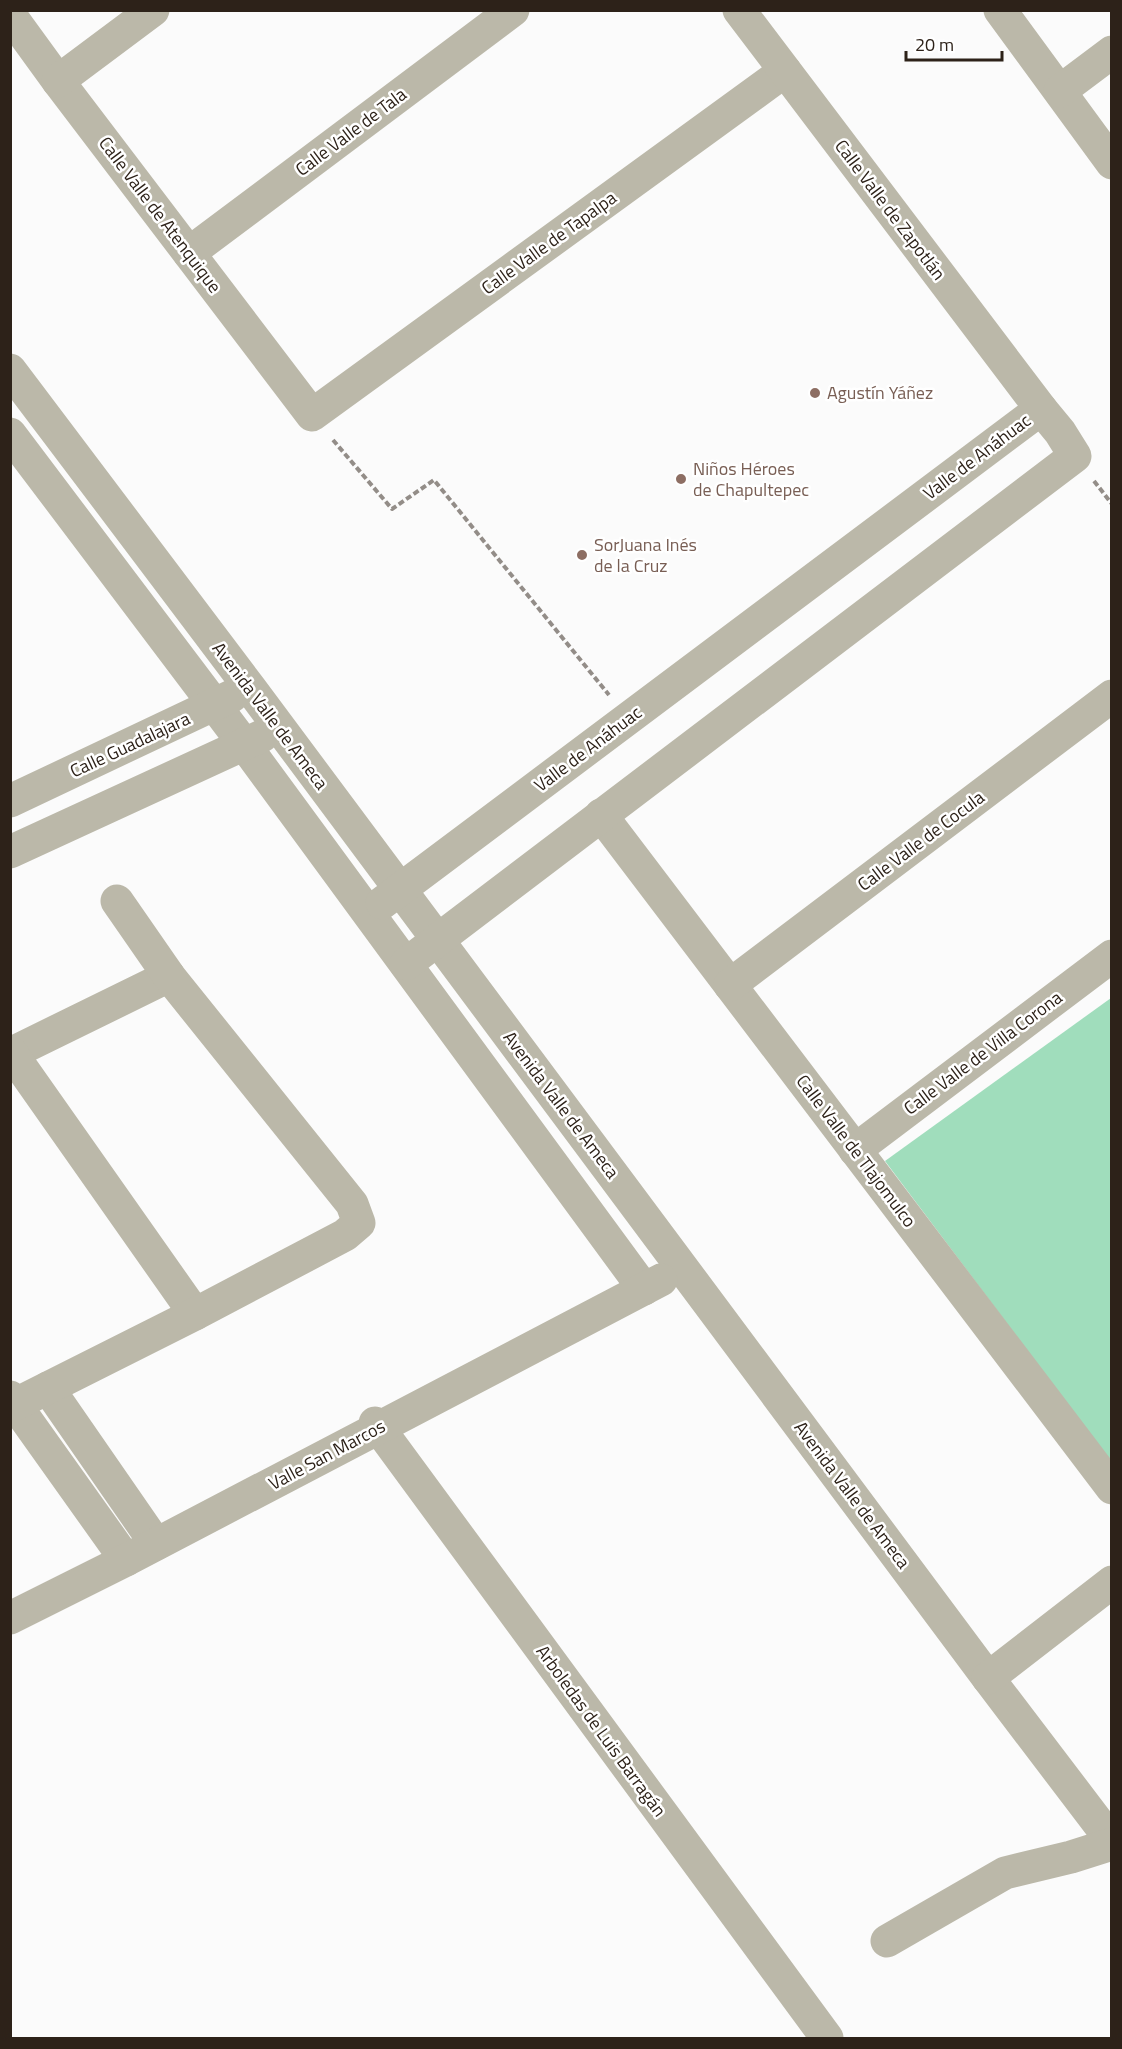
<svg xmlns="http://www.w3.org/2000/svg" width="1122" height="2049" viewBox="0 0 1122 2049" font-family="'Titillium Web',sans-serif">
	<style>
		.green { fill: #a0ddbc }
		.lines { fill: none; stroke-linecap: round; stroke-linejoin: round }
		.path { stroke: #938d88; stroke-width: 4; stroke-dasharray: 6 3; stroke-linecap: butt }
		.minor { stroke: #bbb8a9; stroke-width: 33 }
		.education-dot { fill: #8d6e63; stroke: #fff; stroke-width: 2 }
		.labels { text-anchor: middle; stroke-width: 5; stroke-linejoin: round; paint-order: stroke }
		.street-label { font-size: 18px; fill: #2d2219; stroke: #fff }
		.education-label { font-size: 18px; fill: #785e54; stroke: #fff; text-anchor: start }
	</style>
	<rect width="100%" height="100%" fill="#fbfbfb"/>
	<path class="green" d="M1111,998v464l-226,-301z"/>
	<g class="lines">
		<g class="path">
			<path d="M333,440l59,69 42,-29 175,215"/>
			<path d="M1094,481l18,23"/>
		</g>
		<g class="minor">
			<path d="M1000,10l112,153"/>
			<path d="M10,15l48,66 254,334 473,-344"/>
			<path d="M58,81l95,-71"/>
			<path d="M1060,91l52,-39"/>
			<path d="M189,253l324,-243"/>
			<path d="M10,370l240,318 738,990 124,163"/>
			<path d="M10,434l234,310 400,545"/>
			<path d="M10,801l222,-105"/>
			<path d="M601,815l511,673"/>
			<path d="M10,852l252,-116"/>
			<path d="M382,903l659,-494"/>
			<path d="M406,964l669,-508 -15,-24 -19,-23 -302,-399"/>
			<path d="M730,985l382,-289"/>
			<path d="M10,1054l159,-78"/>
			<path d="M12,1054l183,260"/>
			<path d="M855,1150l257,-194"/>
			<path d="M48,1388l108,156"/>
			<path d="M10,1397l116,163"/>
			<path d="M10,1407l185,-93 150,-79 14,-12 -7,-19 -183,-228 -52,-75"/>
			<path d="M375,1423l452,615"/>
			<path d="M10,1618l116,-58 535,-280"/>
			<path d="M988,1678l124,-96"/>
			<path d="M887,1941l118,-68 66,-16 41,-13"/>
		</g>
	</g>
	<g class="education-dot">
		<circle cx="815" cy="393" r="6"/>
		<circle cx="681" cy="479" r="6"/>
		<circle cx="582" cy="555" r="6"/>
	</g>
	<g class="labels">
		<g class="street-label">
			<text transform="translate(351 132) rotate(-37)" y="6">Calle Valle de Tala</text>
			<text transform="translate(890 210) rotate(53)" y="6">Calle Valle de Zapotlán</text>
			<text transform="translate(160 215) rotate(53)" y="6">Calle Valle de Atenquique</text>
			<text transform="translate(549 243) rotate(-36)" y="6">Calle Valle de Tapalpa</text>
			<text transform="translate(977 457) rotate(-37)" y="6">Valle de Anáhuac</text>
			<text transform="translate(270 716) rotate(53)" y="6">Avenida Valle de Ameca</text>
			<text transform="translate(130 745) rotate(-25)" y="6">Calle Guadalajara</text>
			<text transform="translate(588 749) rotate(-37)" y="6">Valle de Anáhuac</text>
			<text transform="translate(921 841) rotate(-37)" y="6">Calle Valle de Cocula</text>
			<text transform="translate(983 1053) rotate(-37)" y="6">Calle Valle de Villa Corona</text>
			<text transform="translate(561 1105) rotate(53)" y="6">Avenida Valle de Ameca</text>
			<text transform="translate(856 1151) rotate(53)" y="6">Calle Valle de Tlajomulco</text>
			<text transform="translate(327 1455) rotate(-28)" y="6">Valle San Marcos</text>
			<text transform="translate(852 1495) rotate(53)" y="6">Avenida Valle de Ameca</text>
			<text transform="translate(601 1731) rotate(54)" y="6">Arboledas de Luis Barragán</text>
		</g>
		<g class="education-label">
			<text x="827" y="399">Agustín Yáñez</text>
			<text x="693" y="475">Niños Héroes<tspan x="693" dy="21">de Chapultepec</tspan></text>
			<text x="594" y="551">SorJuana Inés<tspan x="594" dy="21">de la Cruz</tspan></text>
		</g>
	</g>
	<rect width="1122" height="2049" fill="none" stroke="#2d2219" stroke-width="24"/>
	<path d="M906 51v9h96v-9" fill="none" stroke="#2d2219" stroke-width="3"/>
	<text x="915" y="51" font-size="18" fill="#2d2219" stroke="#ffffff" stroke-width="4.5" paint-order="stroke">20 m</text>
</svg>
